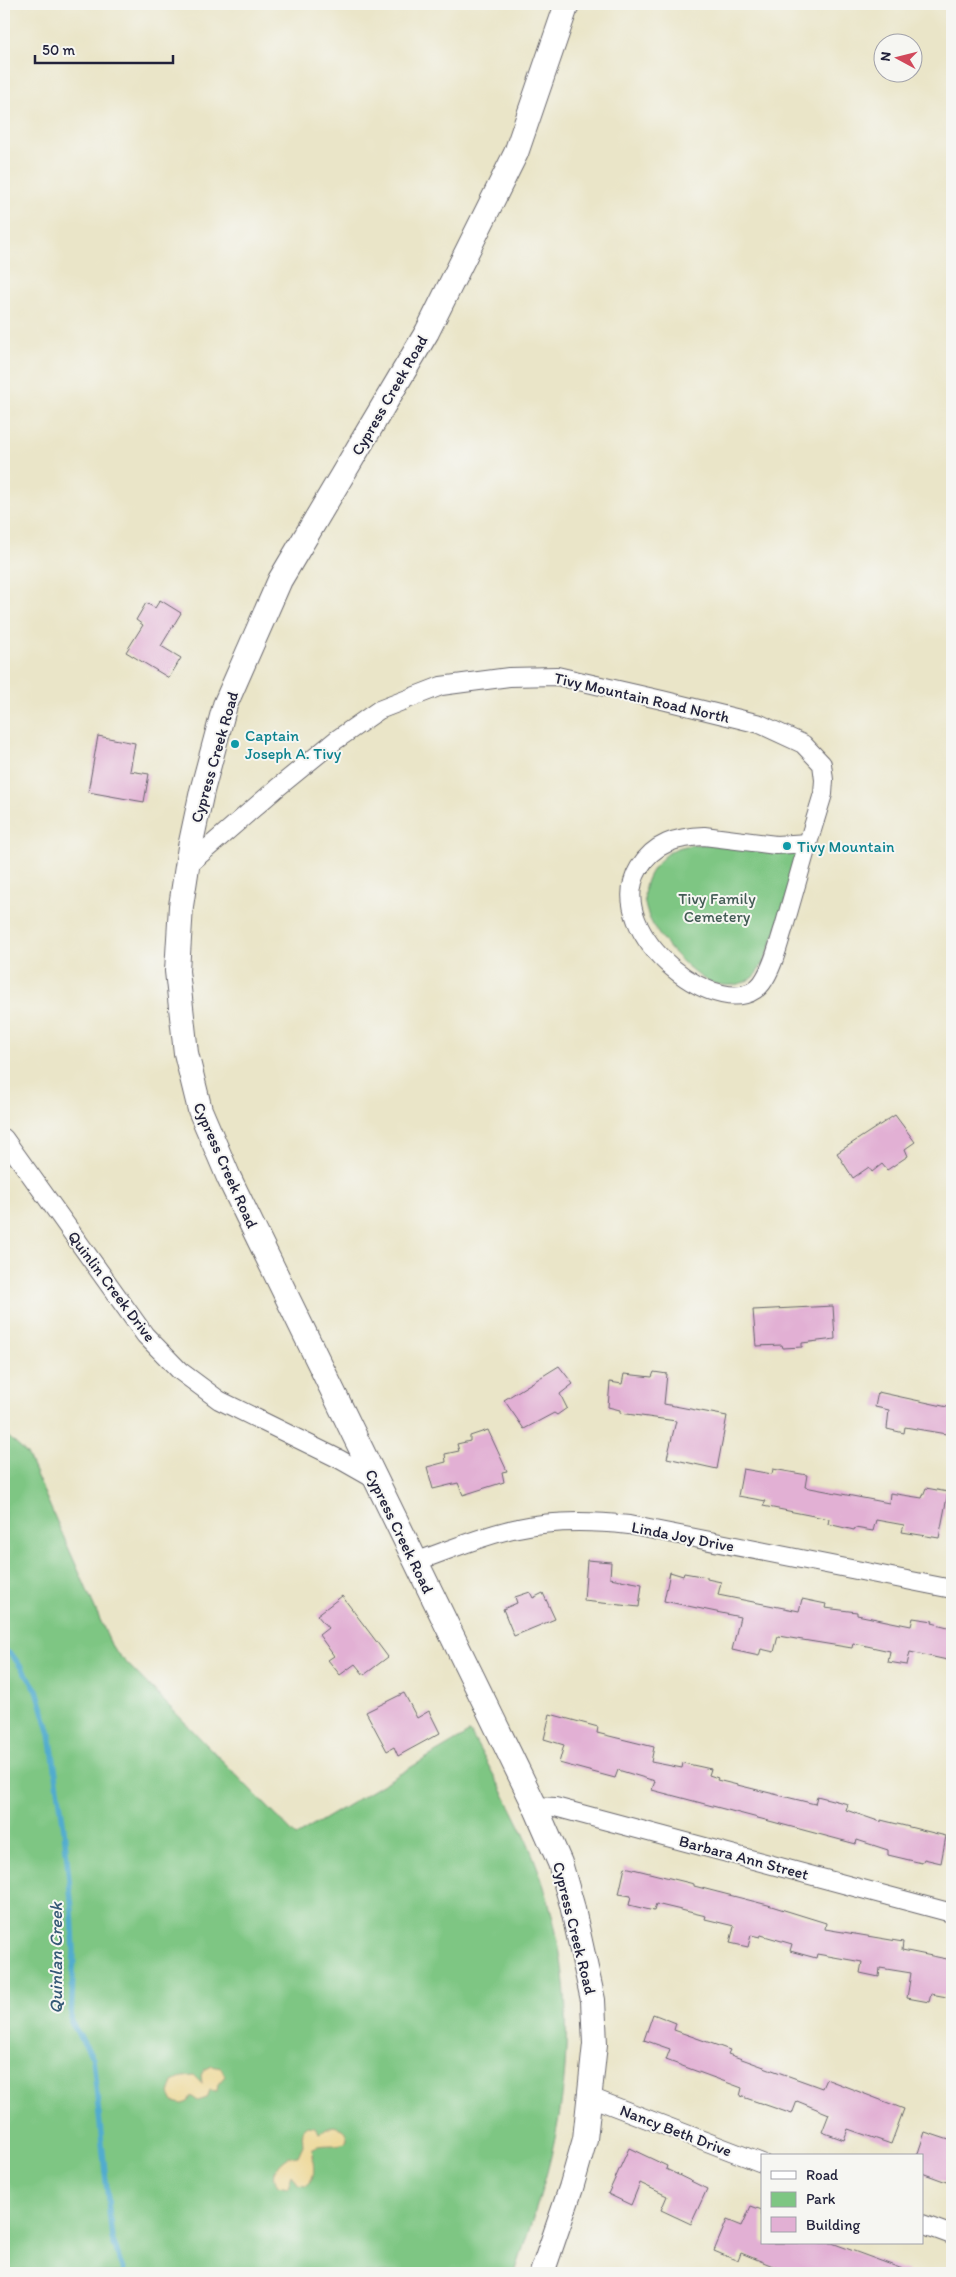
<svg xmlns="http://www.w3.org/2000/svg" width="956" height="2277" viewBox="0 0 956 2277" font-family="Itim,sans-serif">
	<style>
		.green { fill: #7ec683; stroke: #50745f }
		.sand { fill: #eeda9e; stroke: #887e6c }
		.lines { fill: none; stroke-linecap: round; stroke-linejoin: round }
		.stream { stroke: #51acce; stroke-width: 5.5 }
		.building { fill: #e2b0d4 }
		.minor-casing { stroke: #68666c; stroke-width: 20 }
		.secondary-casing { stroke: #68666c; stroke-width: 26 }
		.minor { stroke: #fff; stroke-width: 18 }
		.secondary { stroke: #fff; stroke-width: 24 }
		.culture-dot { fill: #0f9aa8; stroke: #f6f6f2; stroke-width: 2 }
		.labels { text-anchor: middle; stroke-width: 4; stroke-linejoin: round; paint-order: stroke }
		.street-label { font-size: 16px; fill: #22223b; stroke: #f6f6f2 }
		.culture-label { font-size: 16px; fill: #0d838f; stroke: #f6f6f2; text-anchor: start }
		.park-label { font-size: 16px; fill: #425b54; stroke: #f6f6f2 }
		.water-label { font-size: 18px; font-style: italic; fill: #355976; stroke: #f6f6f2 }
	</style>
	<rect width="100%" height="100%" fill="#f6f6f2"/>
	<filter id="ink" filterUnits="userSpaceOnUse"><feTurbulence type="fractalNoise" baseFrequency=".02" numOctaves="2"/><feDisplacementMap in="SourceGraphic" scale="10" xChannelSelector="R" yChannelSelector="G"/><feConvolveMatrix kernelMatrix="1 2 1 2 8 2 1 2 1" color-interpolation-filters="sRGB"/></filter>
	<filter id="wash" filterUnits="userSpaceOnUse"><feTurbulence type="fractalNoise" baseFrequency=".0096" numOctaves="4" result="noise"/><feDisplacementMap in="SourceGraphic" scale="20" xChannelSelector="R" yChannelSelector="G"/><feGaussianBlur stdDeviation="1.12" result="paint"/><feColorMatrix in="noise" values="0 0 0 0 0 0 0 0 0 0 0 0 0 0 0 0 0 1.4 0 .05"/><feComposite in="paint" operator="in"/></filter>
	<g filter="url(#wash)">
		<rect width="100%" height="100%" fill="#eae5c8"/>
		<g class="green">
			<path d="M727,843l73,7c-8,27 -29,112 -47,127 -10,8 -24,10 -36,7 -13,-2 -25,-14 -34,-22 -27,-26 -56,-64 -26,-98 5,-6 14,-14 21,-16 15,-5 33,-4 49,-5z"/>
			<path d="M4,1433l23,21 86,195 183,187 174,-104c18,33 37,66 53,100 50,111 55,224 24,340 -9,34 -22,68 -32,101h-511z"/>
		</g>
		<g class="sand">
			<path d="M212,2066l9,2 4,8 -7,8 -1,7 -7,-1 -3,8 -9,3 -7,-5 -3,6 -6,2 -9,-2 -4,-8 4,-12 10,-5 11,-1 8,8 -1,-9 3,-5z"/>
			<path d="M307,2125l8,1 4,7 14,-7c9,2 13,4 14,13l-2,4c-11,4 -22,0 -32,5 -3,12 7,27 -7,37l-8,-1 -6,-10 -4,14 -10,-2c-8,-13 -1,-22 10,-29l10,-1 5,-11 -1,-14z"/>
		</g>
		<g class="lines">
			<path class="stream" d="M4,1650l9,6 24,34 13,44 14,95 8,81 2,41 -3,71 22,36 19,180 12,35"/>
		</g>
		<g id="blocks">
			<g class="building">
				<path d="M160,600l21,13 -20,33 20,12 -12,20 -43,-26 17,-27 -7,-5 10,-17 9,5z"/>
				<path d="M98,736l37,7 -5,28 19,3 -5,28 -56,-10z"/>
				<path d="M895,1115l20,27 -10,7 3,7 -21,14 -5,-6 -10,8 -3,-5 -16,11 -16,-25z"/>
				<path d="M833,1306l2,33 -33,4v4l-19,1 -1,-3 -26,1 -3,-36z"/>
				<path d="M559,1366l14,18 -13,10 7,14 -10,7 -3,-2 -30,16 -20,-29z"/>
				<path d="M654,1372l13,2 -3,30 63,12 -10,53 -50,-11 9,-37 -56,-8v-3l-12,-3 2,-25 12,2 2,-10 28,3z"/>
				<path d="M878,1392l74,16v27l-47,-8 -1,6 -17,-4 2,-19 -14,-3z"/>
				<path d="M488,1430l19,41 -5,1 2,10 -41,13 -5,-12 -25,6 -6,-22 19,-5 -1,-8 14,-3 -2,-7 13,-3v-5z"/>
				<path d="M743,1469l29,5 1,-5 34,6 -2,12 84,16 1,-10 32,5 4,-10 22,4 -9,46 -37,-6 2,-7 -28,-5 -3,11 -18,-3 -1,2 -26,-6 1,-5 -66,-13 3,-5 -28,-5z"/>
				<path d="M587,1560l24,2 -1,16 32,6 -3,23 -55,-6z"/>
				<path d="M670,1572l13,4 1,-3 23,4v2l14,3 -3,13 81,16 3,-12 24,5 -1,4 32,4v3l54,11 2,-8 20,3 -1,2 20,5v33l-42,-9 -3,13 -19,-3 2,-11 -37,-8 -1,5 -74,-12 -4,16 -13,-3 -2,7 -27,-6 8,-33 -76,-16z"/>
				<path d="M530,1592l3,6 10,-5 12,26 -41,17 -11,-27 14,-6 -2,-6z"/>
				<path d="M342,1596l46,61 -24,18 -9,-11 -15,11 -12,-15 6,-4 -15,-21 9,-7 -11,-13z"/>
				<path d="M404,1693l13,25 12,-7 11,22 -42,23 -4,-9 -7,4 -21,-39z"/>
				<path d="M550,1714l48,13 -1,6 57,14 -3,15 31,6 1,-5 28,6 -2,6 9,3 -1,2 98,24 2,-8 31,8 -2,6 35,12v-2l65,16 -5,27 -17,-4 -2,4 -34,-8v-5l-31,-10 -1,4 -204,-54 3,-9 -37,-11 -3,8 -56,-15 5,-18 -20,-6z"/>
				<path d="M625,1867l69,17v2l74,19 58,18 -1,6 78,13 -1,8 50,10v38l-21,-4 -2,8 -22,-4 4,-25 -31,-5 -1,9 -19,-4 2,-11 -45,-8 -1,4 -26,-7 2,-7 -31,-9 -1,2 -9,-2 -3,12 -18,-4 4,-17 -29,-7 1,-3 -50,-12 -2,7 -25,-6 2,-9 -12,-2z"/>
				<path d="M653,2014l23,9 -2,7 56,20 -2,4 94,34 4,-9 78,30 -13,35 -43,-15 -4,11 -22,-8 7,-18 -32,-13 -5,13 -52,-18 2,-8 -76,-28 4,-11 -26,-9z"/>
				<path d="M925,2132l27,9v43l-30,-11v-17h-5z"/>
				<path d="M629,2148l38,18 -1,3 41,20 -16,35 -30,-14 6,-14 -27,-13 -9,22 -23,-11z"/>
				<path d="M751,2206l11,4v33h70l76,28 -1,2h-117l-49,-20 -3,8 -24,-10 13,-31 15,6z"/>
			</g>
		</g>
	</g>
	<g filter="url(#ink)">
		<use href="#blocks" fill-opacity="0" stroke="#68666c" stroke-width="1"/>
		<g class="lines">
			<g class="minor-casing">
				<g id="minor">
					<path d="M704,836l72,9 32,-2c-8,28 -16,56 -24,84 -6,18 -11,41 -22,56 -35,47 -163,-49 -123,-115 15,-25 38,-31 65,-32z"/>
					<path d="M187,866l90,-78 59,-48 43,-30 62,-24 68,-9 48,-1 105,24 98,24 43,20 19,20 2,16 -1,14 -15,49"/>
					<path d="M4,1138l141,197 35,36 39,29 120,59 37,21"/>
					<path d="M415,1562c32,-11 71,-28 103,-34 37,-8 74,-7 111,-3l323,64"/>
					<path d="M535,1806l20,1 397,106"/>
					<path d="M590,2097l172,66"/>
					<path d="M922,2224l30,11"/>
				</g>
			</g>
			<g class="secondary-casing">
				<path id="secondary" d="M542,2273l29,-85 14,-49 10,-95 -2,-44 -21,-95 -12,-42 -25,-57 -306,-628 -29,-68 -14,-57 -9,-82 4,-65 9,-59 12,-56 23,-86 55,-125 147,-248 89,-179 51,-149"/>
			</g>
			<use href="#minor" class="minor"/>
			<use href="#secondary" class="secondary"/>
		</g>
	</g>
	<g class="culture-dot">
		<circle cx="235" cy="744" r="5"/>
		<circle cx="787" cy="846" r="5"/>
	</g>
	<g class="labels">
		<g class="street-label">
			<text transform="translate(389 395) rotate(-60)" y="6">Cypress Creek Road</text>
			<text transform="translate(642 697) rotate(13)" y="6">Tivy Mountain Road North</text>
			<text transform="translate(214 757) rotate(-74)" y="6">Cypress Creek Road</text>
			<text transform="translate(226 1165) rotate(66)" y="6">Cypress Creek Road</text>
			<text transform="translate(112 1286) rotate(53)" y="6">Quinlin Creek Drive</text>
			<text transform="translate(400 1531) rotate(64)" y="6">Cypress Creek Road</text>
			<text transform="translate(683 1536) rotate(11)" y="6">Linda Joy Drive</text>
			<text transform="translate(744 1857) rotate(15)" y="6">Barbara Ann Street</text>
			<text transform="translate(575 1928) rotate(76)" y="6">Cypress Creek Road</text>
			<text transform="translate(676 2130) rotate(21)" y="6">Nancy Beth Drive</text>
		</g>
		<g class="culture-label">
			<text x="245" y="741">Captain<tspan x="245" dy="18">Joseph A. Tivy</tspan></text>
			<text x="797" y="852">Tivy Mountain</text>
		</g>
		<g class="park-label">
			<text x="717" y="904">Tivy Family<tspan x="717" dy="18">Cemetery</tspan></text>
		</g>
		<g class="water-label">
			<text transform="translate(56 1958) rotate(-90)" y="6">Quinlan Creek</text>
		</g>
	</g>
	<rect width="956" height="2277" fill="none" stroke="#f6f6f2" stroke-width="20"/>
	<rect x="761" y="2154" width="162" height="90" fill="#f6f6f2" stroke="#a1a1a9"/>
	<rect x="771" y="2171" width="25" height="8" fill="#ffffff" stroke="#a1a1a9"/>
	<text x="806" y="2180" font-size="15" fill="#22223b">Road</text>
	<rect x="771" y="2192" width="25" height="15" fill="#7ec683" stroke="#a1a1a9"/>
	<text x="806" y="2204" font-size="15" fill="#22223b">Park</text>
	<rect x="771" y="2217" width="25" height="15" fill="#e2b0d4" stroke="#a1a1a9"/>
	<text x="806" y="2230" font-size="15" fill="#22223b">Building</text>
	<g transform="translate(898 58) rotate(277)"><circle r="24" fill="#f6f6f2" stroke="#a1a1a9"/>
	<path d="M0-4L9 19L0 12L-9 19Z" fill="#d1495b"/>
	<text y="-8" font-size="14" font-weight="bold" text-anchor="middle" fill="#22223b">N</text>
	</g>
	<path d="M35 55v8h138v-8" fill="none" stroke="#22223b" stroke-width="2.5"/>
	<text x="42" y="55" font-size="15" fill="#22223b" stroke="#f6f6f2" stroke-width="4" paint-order="stroke">50 m</text>
</svg>
